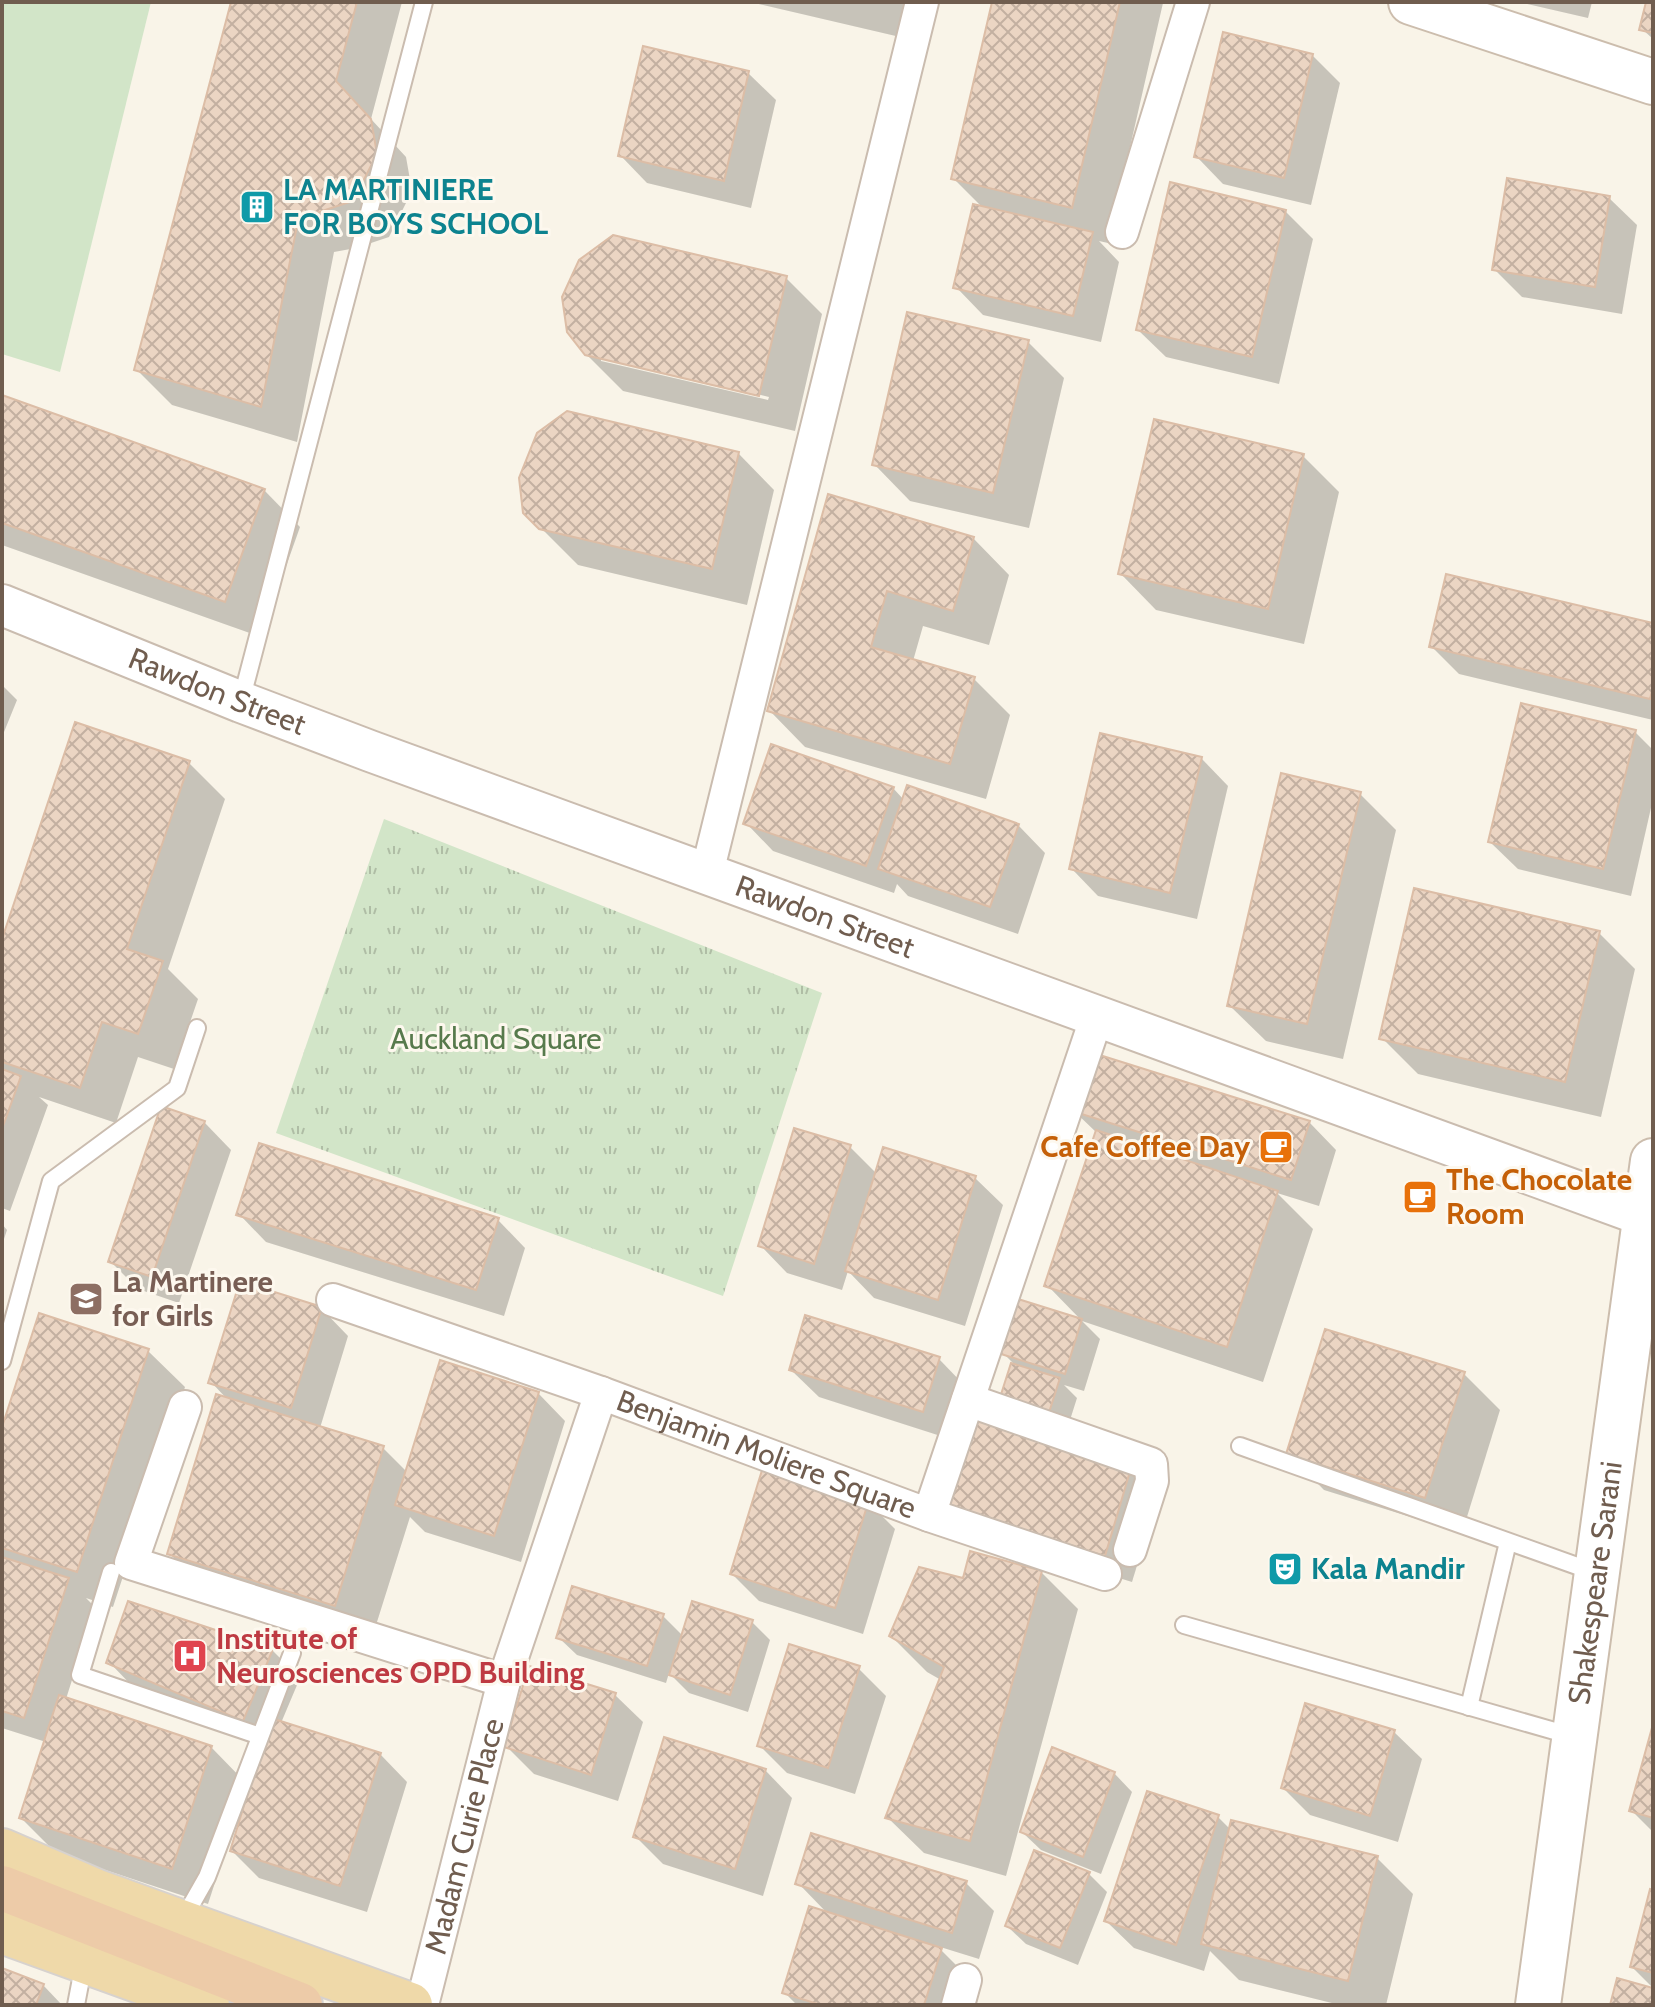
<svg xmlns="http://www.w3.org/2000/svg" width="1655" height="2007" viewBox="0 0 1655 2007" font-family="Cabin,sans-serif">
	<style>
		.park { fill: url(#park-tufts) }
		.pitch { fill: #d2e5c8 }
		.shadow { fill: #0003; fill-rule: evenodd }
		.building { fill: url(#building-cross-hatch); stroke: #dcbda6; stroke-width: 2 }
		.lines { fill: none; stroke-linecap: round; stroke-linejoin: round }
		.service-casing { stroke: #cabcaf; stroke-width: 20 }
		.minor-casing { stroke: #cabcaf; stroke-width: 36 }
		.tertiary-casing { stroke: #cabcaf; stroke-width: 44 }
		.secondary-casing { stroke: #ccbdad; stroke-width: 48 }
		.primary-casing { stroke: #d7d2ce; stroke-width: 48 }
		.trunk-casing { stroke: #d7d2ce; stroke-width: 48 }
		.service { stroke: #fff; stroke-width: 16 }
		.minor { stroke: #fff; stroke-width: 32 }
		.tertiary { stroke: #fff; stroke-width: 40 }
		.secondary { stroke: #fff; stroke-width: 44 }
		.primary { stroke: #efd9a9; stroke-width: 44 }
		.trunk { stroke: #edcba8; stroke-width: 44 }
		.labels { text-anchor: middle; stroke-width: 6; stroke-linejoin: round; paint-order: stroke }
		.culture-label { font-size: 30px; font-weight: bold; fill: #0d838f; stroke: #fdf8ee; text-anchor: start }
		.street-label { font-size: 30px; fill: #705d4f; stroke: #fdf8ee }
		.park-label { font-size: 30px; fill: #577a4c; stroke: #fdf8ee }
		.food-label { font-size: 30px; font-weight: bold; fill: #c56008; stroke: #fdf8ee; text-anchor: end }
		.education-label { font-size: 30px; font-weight: bold; fill: #785e54; stroke: #fdf8ee; text-anchor: start }
		.health-label { font-size: 30px; font-weight: bold; fill: #be3a42; stroke: #fdf8ee; text-anchor: start }
	</style>
	<defs>
		<pattern id="park-tufts" width="24" height="20" patternUnits="userSpaceOnUse" patternTransform="scale(2)"><rect width="24" height="20" fill="#d2e5c8"/><path d="M3 7l-1-3M5 7V3M7 7l1-3M15 17l-1-3M17 17v-4M19 17l1-3" fill="none" stroke="#afbda5"/></pattern>
		<pattern id="building-cross-hatch" width="8" height="8" patternUnits="userSpaceOnUse" patternTransform="scale(2)"><rect width="8" height="8" fill="#ebd5c3"/><path d="M0 0l8 8M0 8l8-8" fill="none" stroke="#c3b0a1"/></pattern>
	</defs>
	<rect width="100%" height="100%" fill="#f9f4e8"/>
	<path class="park" d="M384,819l438,174 -99,303 -447,-163z"/>
	<path class="pitch" d="M2,2h149l-91,370 -58,-18z"/>
	<g class="shadow">
		<path d="M233,2h169l-31,117 35,38 6,34 -23,46 -33,11 -22,4 -37,190 -125,-37 -36,-36z"/>
		<path d="M750,2h158l-8,35z"/>
		<path d="M994,2l169,1 -55,240 -9,-2 20,21 -18,80 -118,-27 -27,-28 27,-79 -30,-30z"/>
		<path d="M1519,2h73l-4,16z"/>
		<path d="M1648,2h5v37l-11,-10z"/>
		<path d="M1312,55l28,28 -29,122 -88,-21 -27,-28z"/>
		<path d="M748,73l28,27 -25,108 -104,-25 -27,-28z"/>
		<path d="M1609,198l28,27 -15,89 -100,-17 -28,-28z"/>
		<path d="M1285,211l28,28 -34,145 -113,-27 -28,-27z"/>
		<path d="M786,278l36,36 -27,117 -172,-40 -37,-37zM601,357l168,40 -1,3 -167,-39z"/>
		<path d="M1028,342l36,36 -35,150 -119,-27 -36,-37z"/>
		<path d="M2,397l262,93 36,37 -39,110 -259,-92z"/>
		<path d="M738,453l36,37 -27,115 -169,-40 -53,-53z"/>
		<path d="M1303,456l36,36 -35,152 -148,-34 -36,-37z"/>
		<path d="M830,497l143,41 36,37 -20,70 -66,-19 -10,35 61,18 36,36 -24,84 -181,-52 -36,-37z"/>
		<path d="M1653,625v95l-194,-46 -28,-28z"/>
		<path d="M2,685l15,15 -15,37z"/>
		<path d="M1635,732l18,18v49l-22,97 -113,-27 -28,-27z"/>
		<path d="M1201,758l27,28 -31,133 -99,-23 -27,-28z"/>
		<path d="M189,763l36,36 -57,170 30,30 -24,70 -36,-12 -22,66 -77,-26 9,8 -38,106 -8,-3v-137l5,2 -5,-5v-123z"/>
		<path d="M893,788l11,12 114,25 27,28 -27,81 -110,-38 -11,-12 -3,9 -121,-42 -27,-28z"/>
		<path d="M1360,794l36,36 -53,229 -77,-18 -37,-36z"/>
		<path d="M1599,933l36,36 -34,148 -183,-43 -36,-36z"/>
		<path d="M1074,1111l235,11 27,28 -17,56 -42,-13 36,36 -50,153 -181,-61 18,18 -16,52 -20,-6 13,13 -13,41 -65,-33 14,-43 -10,-10 16,-52 63,20 -35,-36 50,-152z"/>
		<path d="M204,1122l27,28 -52,153 -41,-14 -28,-28z"/>
		<path d="M850,1147l27,27 98,4 28,27 -38,121 -91,-28 -26,-27 -6,19 -55,-17 -27,-28z"/>
		<path d="M239,1214l259,6 27,28 -21,68 -238,-74z"/>
		<path d="M2,1224l5,6 -5,15z"/>
		<path d="M321,1308l27,28 -28,92 63,20 24,24 131,-79 27,28 -44,141 -96,-30 -15,-15 -39,124 -166,-51 -36,-37 59,-153 -17,-18z"/>
		<path d="M148,1351l37,36 -72,220 -27,-9 9,9 -29,92 145,48 36,37 -39,120 -151,-50 -36,-36 25,-76 -44,-14v-294z"/>
		<path d="M939,1359l27,28 -16,52 -131,-42 -28,-27z"/>
		<path d="M1464,1374l36,36 -38,123 -138,-43 -36,-37z"/>
		<path d="M1130,1470l28,27 -26,85 -155,-48z"/>
		<path d="M868,1502l27,27 -32,105 -104,-33 -27,-27z"/>
		<path d="M1041,1572l37,37 -72,267 -82,-23 -37,-36 54,-137 -14,-8 -36,-36 73,-55z"/>
		<path d="M663,1616l20,20 69,-14 18,18 -22,72 -59,-19 -20,-20 -3,10 -89,-28 -19,-18z"/>
		<path d="M272,1650l28,28 -19,45 99,31 27,28 -40,130 -108,-34 -27,-27 33,-107 -129,-54 -27,-28z"/>
		<path d="M858,1668l28,28 -31,98 -68,-21 -28,-28z"/>
		<path d="M615,1695l28,27 -25,79 -84,-27 -27,-27z"/>
		<path d="M1394,1732l28,27 -24,83 -88,-27 -27,-27z"/>
		<path d="M1653,1732v100l-21,-21z"/>
		<path d="M765,1770l27,28 -29,98 -100,-32 -28,-28z"/>
		<path d="M1114,1773l18,19 -31,82 -60,-24 -19,-18z"/>
		<path d="M1218,1817l13,13 146,28 36,36 -27,111h-46l-101,-25 -29,-29 -6,20 -70,-23 -28,-27z"/>
		<path d="M1089,1874l18,18 -29,73 -52,-21 -19,-18z"/>
		<path d="M798,1883h168l28,28 -15,48 -42,-13 31,31 -8,28h-163l-13,-13 45,-77z"/>
		<path d="M1653,1892v96l-21,-21z"/>
		<path d="M2,1970l41,15 19,20h-60z"/>
	</g>
	<g class="building">
		<path d="M231,2h126l-21,79 35,38 6,35 -24,47 -34,11 -20,4 -38,191 -127,-37z"/>
		<path d="M992,2h128l-48,206 -121,-29z"/>
		<path d="M1646,2h7v31l-14,-3z"/>
		<path d="M1223,32l90,22 -29,124 -90,-21z"/>
		<path d="M643,46l106,25 -25,110 -106,-25z"/>
		<path d="M1507,178l103,18 -15,91 -103,-17z"/>
		<path d="M1170,182l116,28 -34,147 -116,-27z"/>
		<path d="M973,204l120,28 -20,84 -120,-28z"/>
		<path d="M613,235l174,41 -28,120 -174,-41 -18,-23 -5,-35 17,-37z"/>
		<path d="M907,312l122,28 -36,153 -121,-28z"/>
		<path d="M2,395l263,94 -40,113 -223,-79z"/>
		<path d="M567,411l172,41 -27,117 -173,-40 -16,-16 -4,-35 18,-45z"/>
		<path d="M1154,419l150,35 -36,155 -150,-35z"/>
		<path d="M828,494l146,43 -21,74 -66,-20 -16,56 104,30 -25,87 -183,-53z"/>
		<path d="M1446,574l207,49v64l-3,12 -221,-52z"/>
		<path d="M1521,703l115,27 -33,139 -115,-27z"/>
		<path d="M75,722l115,39 -63,188 36,12 -25,73 -36,-12 -22,66 -78,-26v-123z"/>
		<path d="M1100,733l102,24 -32,136 -101,-24z"/>
		<path d="M771,744l123,43 -28,79 -123,-42z"/>
		<path d="M1281,773l80,19 -54,232 -80,-18z"/>
		<path d="M907,785l112,39 -29,83 -112,-38z"/>
		<path d="M1414,888l186,43 -35,151 -186,-43z"/>
		<path d="M1090,1052l220,69 -19,59 -219,-69z"/>
		<path d="M2,1069l19,7 -19,53z"/>
		<path d="M161,1106l44,15 -53,156 -44,-15z"/>
		<path d="M794,1128l57,17 -37,119 -56,-18z"/>
		<path d="M1096,1130l182,61 -51,156 -183,-61z"/>
		<path d="M259,1143l240,75 -23,72 -240,-75z"/>
		<path d="M883,1147l93,29 -38,124 -93,-29z"/>
		<path d="M240,1281l82,26 -31,101 -83,-25z"/>
		<path d="M1018,1299l64,20 -17,55 -64,-20z"/>
		<path d="M39,1313l110,36 -72,223 -75,-24v-121z"/>
		<path d="M805,1315l135,42 -17,55 -134,-42z"/>
		<path d="M1325,1329l140,43 -40,126 -139,-44z"/>
		<path d="M440,1360l99,32 -45,144 -99,-31z"/>
		<path d="M1011,1363l49,15 -14,44 -49,-15z"/>
		<path d="M216,1394l168,52 -49,160 -168,-52z"/>
		<path d="M974,1419l157,49 -26,88 -158,-50z"/>
		<path d="M763,1467l106,33 -34,108 -105,-34z"/>
		<path d="M970,1551l72,20 -72,270 -85,-23 59,-151 -55,-31 30,-69 44,11z"/>
		<path d="M2,1557l67,21 -45,140 -22,-7z"/>
		<path d="M572,1586l92,28 -17,52 -91,-28z"/>
		<path d="M128,1601l145,48 -30,72 -137,-58z"/>
		<path d="M692,1601l61,19 -23,75 -61,-20z"/>
		<path d="M789,1644l71,22 -32,102 -71,-22z"/>
		<path d="M529,1666l87,27 -25,82 -87,-28z"/>
		<path d="M59,1695l153,51 -40,123 -153,-51z"/>
		<path d="M1305,1703l90,27 -25,86 -89,-28z"/>
		<path d="M271,1718l110,35 -41,133 -110,-35z"/>
		<path d="M1653,1724v94l-24,-7z"/>
		<path d="M664,1737l102,32 -31,100 -102,-32z"/>
		<path d="M1052,1747l63,25 -32,85 -63,-25z"/>
		<path d="M1147,1791l72,24 -43,130 -72,-24z"/>
		<path d="M1231,1820l147,36 -30,125 -147,-37z"/>
		<path d="M811,1833l156,48 -15,52 -157,-49z"/>
		<path d="M1034,1850l56,22 -30,76 -55,-22z"/>
		<path d="M1650,1889l3,1v83l-23,-6z"/>
		<path d="M809,1906l133,42 -18,57h-103l-39,-12z"/>
		<path d="M2,1968l42,16 -8,21h-34z"/>
		<path d="M1617,1978l36,10v17h-43z"/>
	</g>
	<g class="lines">
		<g class="service-casing">
			<g id="service">
				<path d="M241,701l183,-699"/>
				<path d="M2,1361l49,-180 126,-93 20,-60"/>
				<path d="M1240,1446l354,126"/>
				<path d="M111,1572l-31,103 180,61"/>
				<path d="M1184,1625l388,111"/>
				<path d="M1469,1707l39,-165"/>
				<path d="M182,1921l25,-44 85,-224"/>
				<path d="M76,2005l8,-42"/>
			</g>
		</g>
		<g class="minor-casing">
			<g id="minor">
				<path d="M1122,232l71,-230"/>
				<path d="M707,873l215,-871"/>
				<path id="s1" d="M333,1300l268,93 328,122 168,-499"/>
				<path d="M968,1400l183,64 1,17 -22,69"/>
				<path d="M185,1407l-54,156 373,118"/>
				<path d="M929,1515l176,59"/>
				<path id="s2" d="M422,2005l82,-324 97,-288"/>
				<path d="M958,2005l7,-25"/>
			</g>
		</g>
		<g class="tertiary-casing">
			<g id="tertiary">
				<path id="s3" d="M2,605l239,97 129,49 1283,468"/>
			</g>
		</g>
		<g class="secondary-casing">
			<g id="secondary">
				<path d="M1411,2l242,80"/>
				<path id="s4" d="M1538,2005l115,-844"/>
			</g>
		</g>
		<g class="primary-casing">
			<g id="primary">
				<path d="M2,1851l95,41 313,113"/>
				<path d="M2,1931l205,74"/>
			</g>
		</g>
		<g class="trunk-casing">
			<path id="trunk" d="M2,1888l298,117"/>
		</g>
		<use href="#service" class="service"/>
		<use href="#minor" class="minor"/>
		<use href="#tertiary" class="tertiary"/>
		<use href="#secondary" class="secondary"/>
		<use href="#primary" class="primary"/>
		<use href="#trunk" class="trunk"/>
	</g>
	<defs>
		<g id="building-square" transform="scale(1.8)"><rect x="-9" y="-9" width="18" height="18" rx="4" fill="#0f9aa8" stroke="#fdf8ee"/><path d="M-4-6H4V6H1V3H-1V6H-4ZM-2.5-4.3h1.7v1.8h-1.7ZM.8-4.3h1.7v1.8H.8ZM-2.5-1h1.7V.8h-1.7ZM.8-1h1.7V.8H.8Z" fill="#fff"/></g>
		<g id="cafe-square" transform="scale(1.8)"><rect x="-9" y="-9" width="18" height="18" rx="4" fill="#e8710a" stroke="#fdf8ee"/><path d="M-5.5-4.5H6V0H3Q3 3.5 0 3.5H-2.5Q-5.5 3.5-5.5 0ZM3-3.2v2h1.7v-2ZM-6 4.5H4V6H-6Z" fill="#fff"/></g>
		<g id="school-square" transform="scale(1.8)"><rect x="-9" y="-9" width="18" height="18" rx="4" fill="#8d6e63" stroke="#fdf8ee"/><path d="M0-5L7-2L0 1L-7-2ZM-4 1L0 2.5L4 1V4Q0 6-4 4Z" fill="#fff"/></g>
		<g id="theatre-square" transform="scale(1.8)"><rect x="-9" y="-9" width="18" height="18" rx="4" fill="#0f9aa8" stroke="#fdf8ee"/><path d="M-5-5.5Q0-4 5-5.5V0Q5 5 0 6Q-5 5-5 0ZM-3.3-2.5H-1v1.5H-3.3ZM1-2.5H3.3v1.5H1ZM-2.8 1Q0 5.5 2.8 1Z" fill="#fff"/></g>
		<g id="hospital-square" transform="scale(1.8)"><rect x="-9" y="-9" width="18" height="18" rx="4" fill="#e0444e" stroke="#fdf8ee"/><path d="M-5-5h3v3.5h4V-5h3V5h-3V1.5h-4V5h-3Z" fill="#fff"/></g>
	</defs>
	<g fill-rule="evenodd">
		<use href="#building-square" x="257" y="207"/>
		<use href="#cafe-square" x="1276" y="1147"/>
		<use href="#cafe-square" x="1420" y="1197"/>
		<use href="#school-square" x="86" y="1299"/>
		<use href="#theatre-square" x="1285" y="1569"/>
		<use href="#hospital-square" x="190" y="1656"/>
	</g>
	<g class="labels">
		<g class="culture-label">
			<text x="283" y="200">LA MARTINIERE<tspan x="283" dy="34">FOR BOYS SCHOOL</tspan></text>
			<text x="1311" y="1579">Kala Mandir</text>
		</g>
		<g class="street-label">
			<text dy="10" stroke="none"><textPath href="#s3" startOffset="232">Rawdon Street</textPath></text>
			<text dy="10" stroke="none"><textPath href="#s3" startOffset="880">Rawdon Street</textPath></text>
			<text dy="10" stroke="none"><textPath href="#s1" startOffset="460">Benjamin Moliere Square</textPath></text>
			<text dy="10" stroke="none"><textPath href="#s4" startOffset="426">Shakespeare Sarani</textPath></text>
			<text dy="10" stroke="none"><textPath href="#s2" startOffset="174">Madam Curie Place</textPath></text>
		</g>
		<g class="park-label">
			<text x="496" y="1049">Auckland Square</text>
		</g>
		<g class="food-label">
			<text x="1250" y="1157">Cafe Coffee Day</text>
			<text x="1446" y="1190" text-anchor="start">The Chocolate<tspan x="1446" dy="34">Room</tspan></text>
		</g>
		<g class="education-label">
			<text x="112" y="1292">La Martinere<tspan x="112" dy="34">for Girls</tspan></text>
		</g>
		<g class="health-label">
			<text x="216" y="1649">Institute of<tspan x="216" dy="34">Neurosciences OPD Building</tspan></text>
		</g>
	</g>
	<rect width="1655" height="2007" fill="none" stroke="#705d4f" stroke-width="8"/>
</svg>
